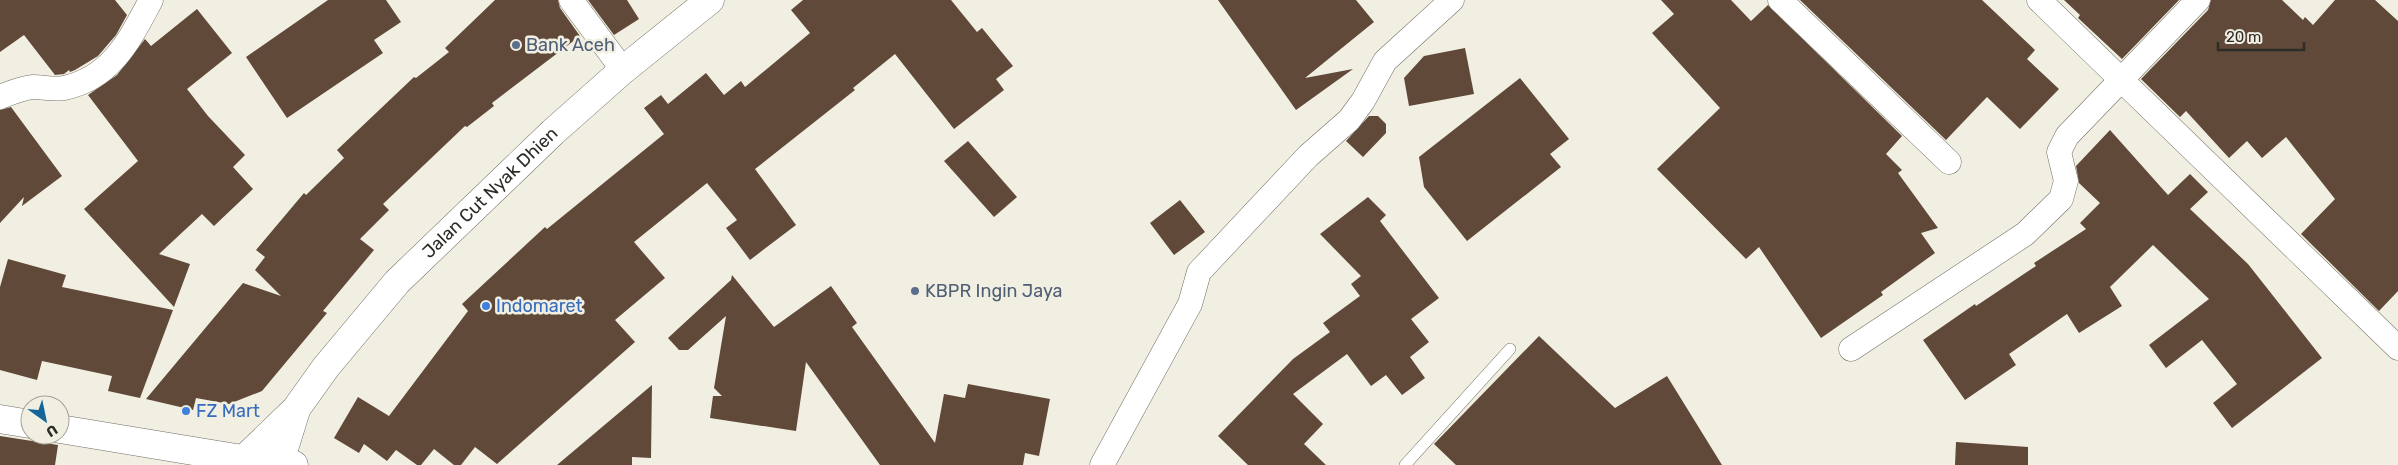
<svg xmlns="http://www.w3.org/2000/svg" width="2398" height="465" viewBox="0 0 2398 465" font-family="Rubik,sans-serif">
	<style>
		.building { fill: #604938 }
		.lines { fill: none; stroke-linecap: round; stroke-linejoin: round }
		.service-casing { stroke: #716f64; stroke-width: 12 }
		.minor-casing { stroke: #716f64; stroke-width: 25 }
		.tertiary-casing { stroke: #716f64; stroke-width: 29 }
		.trunk-casing { stroke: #716f64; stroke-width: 29 }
		.service { stroke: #fff; stroke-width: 11 }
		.minor { stroke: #fff; stroke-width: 24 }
		.tertiary { stroke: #fff; stroke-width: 28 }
		.trunk { stroke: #fff; stroke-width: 28 }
		.service-dot { fill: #5c6f8a; stroke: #f1efe2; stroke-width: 2 }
		.shop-dot { fill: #3f7fe0; stroke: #f1efe2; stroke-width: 2 }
		.labels { text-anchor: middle; stroke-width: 5; stroke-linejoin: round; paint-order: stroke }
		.service-label { font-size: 18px; fill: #4e5e75; stroke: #f1efe2; text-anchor: start }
		.street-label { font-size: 18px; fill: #2d2c27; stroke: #f1efe2 }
		.shop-label { font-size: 18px; fill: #366cbe; stroke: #f1efe2; text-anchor: start }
	</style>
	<rect width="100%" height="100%" fill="#f1efe2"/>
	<g class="building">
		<path d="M0,0h115l12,15 -11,20 -18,21 -23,14 -5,2 -1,-2 -5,4 -9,1 -31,-40 -24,17z"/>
		<path d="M328,0h58l15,22 -27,18 9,13 -96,65 -41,-61z"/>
		<path d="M495,0h63l2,8 20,28 -88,67 2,3 -27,21 -2,-1 -82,78 6,6 -29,29 14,11 -51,61 4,2 -65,78 -33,13 -33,-6 -3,12 -47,-11 97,-116 38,13 -26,-26 10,-13 -9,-7 48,-57 2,2 38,-37 -7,-8 77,-73 2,1 33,-26 -4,-4z"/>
		<path d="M588,0h39l12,19 -25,16z"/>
		<path d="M803,0h148l26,32 5,-4 31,38 -17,13 8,11 -50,39 -59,-75 -42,34 2,2 -100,79 41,56 -46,35 -24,-32 11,-8 -30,-37 -73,59 31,36 -50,42 20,22 -138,122 -22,-17 -14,18h-7l-20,-16 -13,16h-4l-21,-15 -9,11 -23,-17 -5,9 -25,-15 24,-41 31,19 79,-105 -6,-7 83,-77 2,2 117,-95 -20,-26 17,-13 7,9 38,-31 18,22 17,-14 4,6 65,-54 -19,-23z"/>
		<path d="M1218,0h138l18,22 -69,56 48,-9 -57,41z"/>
		<path d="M1661,0h70l20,21 17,-16 134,131 -16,18 16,16 -4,3 40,55 -17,5 14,20 -54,39 2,3 -62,43 -62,-91 -13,12 -89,-90 63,-61 -68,-75 22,-19z"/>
		<path d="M1800,0h182l53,50 -8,9 32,30 -39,40 -33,-32 -41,43z"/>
		<path d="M2064,0h115l-57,59 -44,-41 2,-3z"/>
		<path d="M2211,0h71l21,20 2,-3 8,8 22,-25h40l23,21v270l-19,20 -78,-77 34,-35 -49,-62 -24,21 -15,-17 -18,17 -43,-47 -6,6 -39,-38 67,-69z"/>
		<path d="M197,9l35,44 -45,36 21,27 37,39 -12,12 20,22 -39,37 -12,-12 -43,40 31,10 -16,43 -90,-98 54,-48 -50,-66 29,-20 28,-36 6,7z"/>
		<path d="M1465,48l9,46 -65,12 -5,-28 20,-22z"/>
		<path d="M1520,78l49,61 -19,15 11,13 -94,74 -43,-54 -5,-30z"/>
		<path d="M11,107l51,69 -40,30 2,-9 -24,26v-113z"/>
		<path d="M1369,116h9l8,8v9l-23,24 -17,-16z"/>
		<path d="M2110,130l58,65 22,-21 18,18 -18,17 58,55 74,94 -90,70 -19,-25 24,-19 -35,-44 -36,28 -17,-23 60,-46 -56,-54 -43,42 12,19 -43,27 -12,-19 -58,40 7,11 -51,35 -42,-60 52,-36 1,2 60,-40 -2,-3 52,-34 -6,-6 20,-20 -21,-20 -3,-17z"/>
		<path d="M968,141l49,56 -23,20 -50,-56z"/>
		<path d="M1368,197l18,18 -6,6 59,77 -28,21 18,23 -19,15 15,21 -23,17 -16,-20 -15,11 -24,-32 -54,40 30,30 -19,20 22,21h-78l-30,-29 75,-77 37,-27 -7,-9 37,-27 -9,-12 10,-8 -41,-42z"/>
		<path d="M1180,200l25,32 -31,23 -24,-32z"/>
		<path d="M8,259l58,16 -4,12 111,23 -33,88 -32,-7 4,-15 -70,-15 -5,19 -37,-10v-83z"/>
		<path d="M732,275l42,52 57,-41 26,37 -5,4 83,116 9,-49 21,4 3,-14 82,15 -11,57 -14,-3 -2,12h-143l-74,-103 -10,69 -86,-13 3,-22h9l-8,-8 12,-72 -38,34h-9l-11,-12 63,-58z"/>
		<path d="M1539,336l76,72 52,-32 55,89h-266l-22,-21z"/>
		<path d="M652,385l-1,73 -19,-1v8h-75z"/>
		<path d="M0,436l58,9 -3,20h-55z"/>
		<path d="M1956,442l72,5v18h-73z"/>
	</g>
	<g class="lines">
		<g class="service-casing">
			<path id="service" d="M1405,465l105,-116"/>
		</g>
		<g class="minor-casing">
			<g id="minor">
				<path d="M571,0l52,70"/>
				<path d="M1780,0l169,162"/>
				<path d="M2039,0l359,348"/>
				<path d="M0,97c10,-4 22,-9 33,-10 10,0 22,3 31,1 48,-10 66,-49 87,-88"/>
				<path d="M1851,349l174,-115 36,-35 5,-18 -7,-29 8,-16 131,-136"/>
				<path d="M1102,465l88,-161 9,-32 109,-116 41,-36 14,-19 22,-40 67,-61"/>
			</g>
		</g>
		<g class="tertiary-casing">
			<g id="tertiary">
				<path d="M0,419l30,5"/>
				<path d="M60,429l182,30 52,6"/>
			</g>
		</g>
		<g class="trunk-casing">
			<g id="trunk">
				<path id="s1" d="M238,465l58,-56 30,-42 71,-85 156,-150 70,-62 87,-70"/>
				<path d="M279,465l17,-55"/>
			</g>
		</g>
		<use href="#service" class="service"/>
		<use href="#minor" class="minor"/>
		<use href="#tertiary" class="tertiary"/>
		<use href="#trunk" class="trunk"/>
	</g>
	<g class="service-dot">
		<circle cx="516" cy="45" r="5"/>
		<circle cx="915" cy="291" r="5"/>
	</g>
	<g class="shop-dot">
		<circle cx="486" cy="306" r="5"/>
		<circle cx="186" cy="411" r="5"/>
	</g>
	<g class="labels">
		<g class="service-label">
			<text x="526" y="51">Bank Aceh</text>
			<text x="925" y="297">KBPR Ingin Jaya</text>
		</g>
		<g class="street-label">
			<text dy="6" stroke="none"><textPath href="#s1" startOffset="372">Jalan Cut Nyak Dhien</textPath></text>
		</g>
		<g class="shop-label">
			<text x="496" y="312">Indomaret</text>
			<text x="196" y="417">FZ Mart</text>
		</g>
	</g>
	<g transform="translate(45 420) rotate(147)"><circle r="24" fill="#f1efe2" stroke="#a3a197"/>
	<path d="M0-4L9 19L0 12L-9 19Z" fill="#156698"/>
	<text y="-8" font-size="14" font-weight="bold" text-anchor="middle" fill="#2d2c27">U</text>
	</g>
	<path d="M2218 42v8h86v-8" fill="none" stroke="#2d2c27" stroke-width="2.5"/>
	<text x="2226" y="42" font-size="15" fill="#2d2c27" stroke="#f1efe2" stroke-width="4" paint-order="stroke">20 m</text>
</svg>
